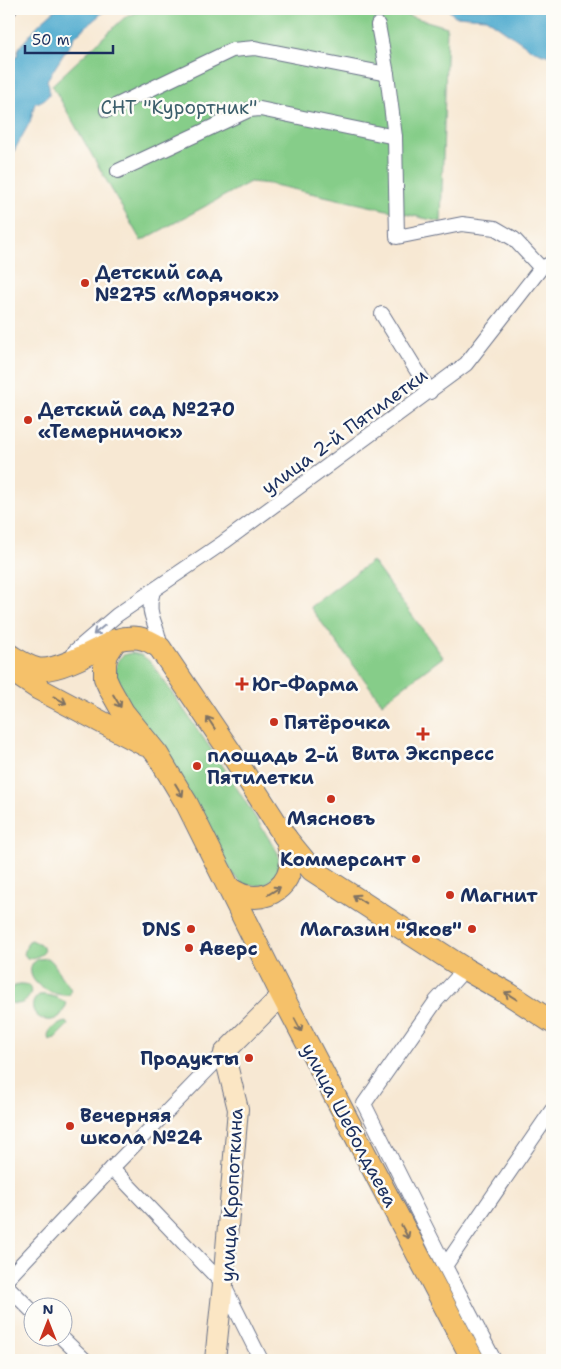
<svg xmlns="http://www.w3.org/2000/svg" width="561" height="1369" viewBox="0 0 561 1369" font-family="'Shantell Sans',sans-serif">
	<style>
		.green { fill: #86cd89; stroke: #507e74 }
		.water { fill: #51accf; stroke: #366e96 }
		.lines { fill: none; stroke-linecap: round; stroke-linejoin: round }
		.street-casing { stroke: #687087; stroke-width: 16 }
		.secondary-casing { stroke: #687087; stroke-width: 22 }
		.primary-casing { stroke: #687087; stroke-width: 24 }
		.street { stroke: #fff; stroke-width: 14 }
		.secondary { stroke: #fbe6c4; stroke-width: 20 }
		.primary { stroke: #f5c16b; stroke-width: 22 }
		.oneway { stroke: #8d97ae }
		.oneway2 { stroke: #7d7164 }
		.poi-dot { fill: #c8321e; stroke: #fdfcf7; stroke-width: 2 }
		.labels { text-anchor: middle; stroke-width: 5; stroke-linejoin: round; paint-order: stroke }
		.park-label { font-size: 19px; fill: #3b5e6b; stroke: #fdfcf7 }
		.poi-label { font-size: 19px; font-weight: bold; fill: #1b2f5e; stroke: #fdfcf7; text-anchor: start }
		.street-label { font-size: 19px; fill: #1b2f5e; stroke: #fdfcf7 }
	</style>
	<rect width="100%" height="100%" fill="#fdfcf7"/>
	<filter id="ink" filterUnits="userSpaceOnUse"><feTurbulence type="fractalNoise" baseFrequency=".02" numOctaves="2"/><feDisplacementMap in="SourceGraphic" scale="10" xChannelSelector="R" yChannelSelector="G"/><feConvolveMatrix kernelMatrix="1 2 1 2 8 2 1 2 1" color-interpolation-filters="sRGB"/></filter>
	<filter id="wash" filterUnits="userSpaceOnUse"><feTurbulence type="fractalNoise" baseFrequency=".0096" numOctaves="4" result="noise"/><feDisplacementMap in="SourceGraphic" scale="20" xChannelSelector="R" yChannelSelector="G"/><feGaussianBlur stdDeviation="1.12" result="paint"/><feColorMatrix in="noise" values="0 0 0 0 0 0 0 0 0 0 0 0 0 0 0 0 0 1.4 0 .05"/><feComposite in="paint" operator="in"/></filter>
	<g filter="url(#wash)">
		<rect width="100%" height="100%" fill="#f7e8d3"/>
		<g class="green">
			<path d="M145,9h240l62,18 -6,195 -171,-38 -20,-2 -109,59 -89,-156 72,-67z"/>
			<path d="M372,561l71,96 -61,46 -72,-96z"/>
			<path d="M132,653l9,2 10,7 73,106 54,85c2,17 0,21 -12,32 -16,1 -23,3 -33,-11l-118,-192c1,-15 -1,-27 17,-29z"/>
			<path d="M32,940l11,7 1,5c-3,4 -13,7 -17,6l-3,-4c1,-3 3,-11 5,-13z"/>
			<path d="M48,958c10,7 9,16 17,23 3,4 5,5 6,10l-2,4c-16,2 -45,-12 -37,-31l6,-5z"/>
			<path d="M19,984c23,-2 8,28 -10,18v-11l4,-4z"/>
			<path d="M39,995c9,-1 18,2 26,7l1,4c-2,3 -4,8 -6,10 -15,13 -39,-7 -21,-21z"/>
			<path d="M62,1023l4,-1 2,3 -13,13 -6,2c-4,-9 6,-14 13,-17z"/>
		</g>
		<g class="water">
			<path d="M56,9h51l-31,26 -29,45 2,6v9c-5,5 -8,7 -14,8l-5,19 -21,38v-96l8,-8 2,-8 19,-23z"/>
			<path d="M447,9h105v48l-20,-7 -46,-32 -31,-2z"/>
		</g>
	</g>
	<g filter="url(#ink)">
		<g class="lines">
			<g class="street-casing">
				<g id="street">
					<path d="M9,10l1,-1"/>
					<path d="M378,25l9,49 8,63 2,100 65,-13 33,4 19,11 27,29"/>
					<path d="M107,110l125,-60 23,-2 132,26"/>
					<path d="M118,171l131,-61 11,-1 135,28"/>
					<path d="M382,314l48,78"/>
					<path d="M153,591c-2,8 -4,16 -1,25 3,11 8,20 8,32"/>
					<path d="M72,658l3,-7 42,-36 107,-73 242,-178 75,-96 11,-5"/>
					<path d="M465,969l-29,32 -72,103 81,162 49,94"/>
					<path d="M112,1168l111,116 38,76"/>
					<path d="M445,1266l107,-156"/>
					<path d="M9,1277l103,-109 112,-115"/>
					<path d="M9,1288l23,23"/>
					<path d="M60,1336l25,24"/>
				</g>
			</g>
			<g class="secondary-casing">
				<path id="secondary" d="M215,1360l8,-76 15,-175 -14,-56 58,-58"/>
			</g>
			<g class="primary-casing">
				<g id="primary">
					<path d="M116,640l-9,14 -2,9v15l5,11 13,23 34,42 30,50 95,191 191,365"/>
					<path d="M9,655c7,4 19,12 28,14 19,4 61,-20 79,-29 17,-5 30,-3 44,8l71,105 54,84 27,33 153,99 44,25 43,28"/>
					<path d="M9,669l30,20 106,56"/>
					<path d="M229,888c5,3 11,7 17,8 24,5 44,-11 45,-35 0,-8 -3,-16 -5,-23"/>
				</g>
			</g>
			<use href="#street" class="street"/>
			<use href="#secondary" class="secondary"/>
			<use href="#primary" class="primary"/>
		</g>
		<defs><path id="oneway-shaft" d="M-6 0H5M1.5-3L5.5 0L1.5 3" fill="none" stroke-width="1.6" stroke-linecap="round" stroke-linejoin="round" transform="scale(1.25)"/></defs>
		<use class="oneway" href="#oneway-shaft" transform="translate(99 630) rotate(140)"/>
		<g class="oneway2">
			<use href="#oneway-shaft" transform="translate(60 700) rotate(28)"/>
			<use href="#oneway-shaft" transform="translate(117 701) rotate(59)"/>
			<use href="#oneway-shaft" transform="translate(211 723) rotate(-123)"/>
			<use href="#oneway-shaft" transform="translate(179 790) rotate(59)"/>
			<use href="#oneway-shaft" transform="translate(274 891) rotate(-32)"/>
			<use href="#oneway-shaft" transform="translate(359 899) rotate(-147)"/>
			<use href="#oneway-shaft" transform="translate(511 996) rotate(-148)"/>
			<use href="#oneway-shaft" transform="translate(298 1025) rotate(62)"/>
			<use href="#oneway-shaft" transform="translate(405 1232) rotate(62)"/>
		</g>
	</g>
	<g class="poi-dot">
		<circle cx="85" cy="283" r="5"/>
		<circle cx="28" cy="420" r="5"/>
		<path d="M239.5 676.5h5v5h5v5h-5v5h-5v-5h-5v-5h5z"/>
		<circle cx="274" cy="722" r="5"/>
		<path d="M420.5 726.5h5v5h5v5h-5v5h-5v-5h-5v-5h5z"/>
		<circle cx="197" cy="766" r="5"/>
		<circle cx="331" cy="799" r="5"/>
		<circle cx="416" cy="859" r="5"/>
		<circle cx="450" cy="895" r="5"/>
		<circle cx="191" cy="929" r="5"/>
		<circle cx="472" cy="929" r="5"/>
		<circle cx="189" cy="948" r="5"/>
		<circle cx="249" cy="1058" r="5"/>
		<circle cx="70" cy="1126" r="5"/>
	</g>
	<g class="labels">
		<g class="park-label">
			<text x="179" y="114">СНТ "Курортник"</text>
		</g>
		<g class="poi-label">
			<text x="95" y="279">Детский сад<tspan x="95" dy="22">№275 «Морячок»</tspan></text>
			<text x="38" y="416">Детский сад №270<tspan x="38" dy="22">«Темерничок»</tspan></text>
			<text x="252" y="691">Юг-Фарма</text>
			<text x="284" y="729">Пятёрочка</text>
			<text x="423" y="760" text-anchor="middle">Вита Экспресс</text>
			<text x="207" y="762">площадь 2-й<tspan x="207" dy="22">Пятилетки</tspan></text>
			<text x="331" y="825" text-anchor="middle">Мясновъ</text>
			<text x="406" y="866" text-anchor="end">Коммерсант</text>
			<text x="460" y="902">Магнит</text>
			<text x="181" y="936" text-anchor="end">DNS</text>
			<text x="462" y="936" text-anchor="end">Магазин "Яков"</text>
			<text x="199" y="955">Аверс</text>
			<text x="239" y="1065" text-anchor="end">Продукты</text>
			<text x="80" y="1122">Вечерняя<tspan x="80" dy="22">школа №24</tspan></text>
		</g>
		<g class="street-label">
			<text transform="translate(344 431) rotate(-36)" y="7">улица 2-й Пятилетки</text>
			<text transform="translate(350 1125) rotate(62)" y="7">улица Шеболдаева</text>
			<text transform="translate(231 1195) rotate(-87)" y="7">улица Кропоткина</text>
		</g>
	</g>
	<rect width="561" height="1369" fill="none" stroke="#fdfcf7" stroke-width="30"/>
	<g transform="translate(48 1322)"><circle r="24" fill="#fdfcf7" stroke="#a3aaba"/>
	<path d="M0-4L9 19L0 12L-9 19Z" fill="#c8321e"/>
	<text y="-8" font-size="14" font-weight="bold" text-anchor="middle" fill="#1b2f5e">N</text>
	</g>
	<path d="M25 45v8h88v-8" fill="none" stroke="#1b2f5e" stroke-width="2.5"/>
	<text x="32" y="45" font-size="15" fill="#1b2f5e" stroke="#fdfcf7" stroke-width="4" paint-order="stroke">50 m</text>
</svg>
